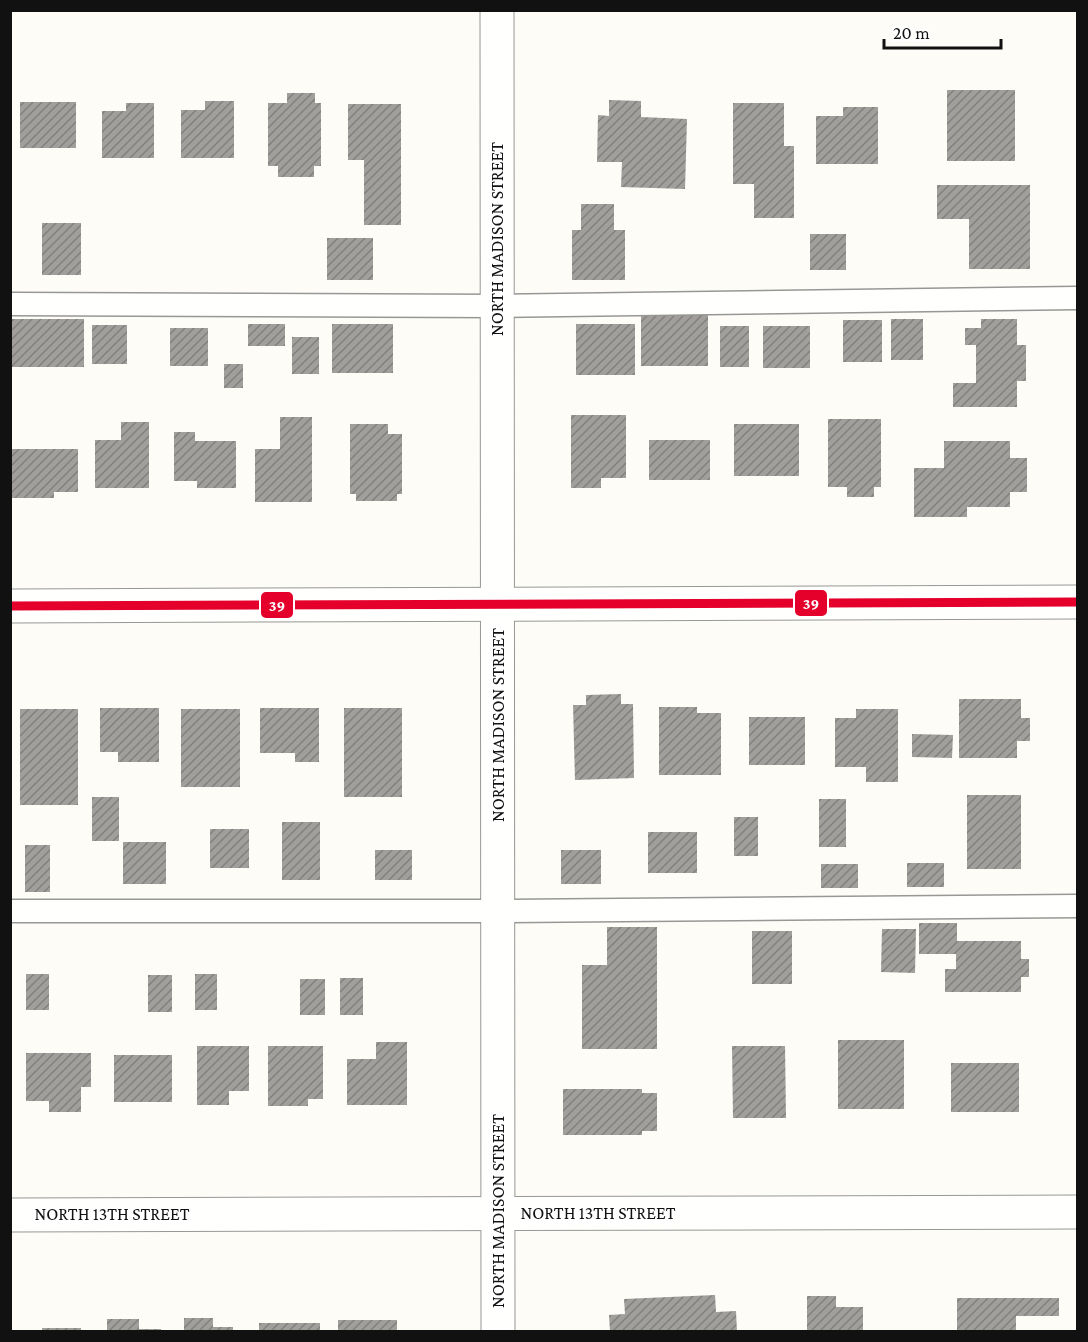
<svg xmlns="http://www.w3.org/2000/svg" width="1088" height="1342" viewBox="0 0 1088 1342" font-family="'Crimson Pro',serif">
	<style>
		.building { fill: url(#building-hatch) }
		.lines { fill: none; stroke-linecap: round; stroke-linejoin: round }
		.service-casing { stroke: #979795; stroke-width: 25 }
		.minor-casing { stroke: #979795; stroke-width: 35 }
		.service { stroke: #fffffe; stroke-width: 22 }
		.minor { stroke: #fffffe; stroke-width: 33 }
		.bus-1-casing { stroke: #fff; stroke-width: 14 }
		.bus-1 { stroke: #e4002b; stroke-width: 9 }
		.labels { text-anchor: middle; stroke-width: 6; stroke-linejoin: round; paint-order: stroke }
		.street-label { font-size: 18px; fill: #111; stroke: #fff }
		.line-badge { stroke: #fff; stroke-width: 2 }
		.badge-label { font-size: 16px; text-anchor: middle; font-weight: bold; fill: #fff }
	</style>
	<defs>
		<pattern id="building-hatch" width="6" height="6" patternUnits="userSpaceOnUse" patternTransform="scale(1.5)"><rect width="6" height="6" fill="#a19f9c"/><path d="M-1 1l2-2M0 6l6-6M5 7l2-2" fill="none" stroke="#82807e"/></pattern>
	</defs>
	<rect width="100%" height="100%" fill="#fdfcf7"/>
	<g class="building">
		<rect x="947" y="90" width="68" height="71"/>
		<path d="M287,93h28v10h6v63h-7v11h-36v-11h-10v-63h19z"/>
		<path d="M609,100l32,1v16l46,2 -2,70 -64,-2 1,-25h-25l1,-47 11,1z"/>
		<path d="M205,101h29v57h-53v-48h24z"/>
		<rect x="20" y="102" width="56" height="46"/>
		<path d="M126,103h28v55h-52v-47h24z"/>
		<path d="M733,103h51v43h10v72h-40v-34h-21z"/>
		<path d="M348,104h53v121h-37v-65h-16z"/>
		<path d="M843,107h35v57h-62v-48h27z"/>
		<path d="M937,185h93v84h-61v-50h-32z"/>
		<path d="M581,204h33v26h11v50h-53v-50h9z"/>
		<rect x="42" y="223" width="39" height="52"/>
		<rect x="810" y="234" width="36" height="36"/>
		<rect x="327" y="238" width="46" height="42"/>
		<rect x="641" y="315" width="67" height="51"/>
		<rect x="10" y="319" width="74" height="48"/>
		<rect x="891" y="319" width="32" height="41"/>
		<path d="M981,319h36v26h9v36h-9v26h-64v-24h23v-38h-11v-17h16z"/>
		<rect x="843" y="320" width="39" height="42"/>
		<rect x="248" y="324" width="37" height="22"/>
		<rect x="332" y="324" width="61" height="49"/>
		<rect x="576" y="324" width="59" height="51"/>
		<rect x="92" y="325" width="35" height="39"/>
		<rect x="720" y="326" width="29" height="41"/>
		<rect x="763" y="326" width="47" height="42"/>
		<rect x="170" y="328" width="38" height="38"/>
		<rect x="292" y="337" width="27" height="37"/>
		<rect x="224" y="364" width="19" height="24"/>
		<path d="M571,415h55v63h-25v10h-30z"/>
		<path d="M280,417h32v85h-57v-53h25z"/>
		<path d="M828,419h53v68h-7v10h-27v-10h-19z"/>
		<path d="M121,422h28v66h-54v-48h26z"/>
		<path d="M350,424h38v10h14v60h-5v7h-41v-7h-6z"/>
		<rect x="734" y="424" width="65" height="52"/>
		<path d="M174,432h21v9h41v47h-39v-7h-23z"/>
		<rect x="649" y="440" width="61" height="40"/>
		<path d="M944,441h66v17h17v34h-17v15h-43v10h-53v-49h30z"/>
		<path d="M12,449h66v43h-24v6h-42z"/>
		<path d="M621,694v10h12l1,74 -59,2 -2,-75h13v-10z"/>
		<path d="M959,699h62v19h9v23h-13v17h-58z"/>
		<path d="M659,707h38v6h24v62h-62z"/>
		<path d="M100,708h59v54h-41v-10h-18z"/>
		<path d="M260,708h59v54h-24v-9h-35z"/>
		<rect x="344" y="708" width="58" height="89"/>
		<rect x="20" y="709" width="58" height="96"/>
		<rect x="181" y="709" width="59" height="78"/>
		<path d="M856,709h42v73h-32v-15h-31v-49h21z"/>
		<rect x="749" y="717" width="56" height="48"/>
		<path d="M912,734l41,1 -1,23 -40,-1z"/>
		<rect x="967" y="795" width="54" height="74"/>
		<rect x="92" y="797" width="27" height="44"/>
		<rect x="819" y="799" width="27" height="48"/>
		<rect x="734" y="817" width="24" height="39"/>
		<rect x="282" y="822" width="38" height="58"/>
		<rect x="210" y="829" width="39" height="39"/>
		<rect x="648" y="832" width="49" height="41"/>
		<rect x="123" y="842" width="43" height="42"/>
		<rect x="25" y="845" width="25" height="47"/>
		<rect x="375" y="850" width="37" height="30"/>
		<rect x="561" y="850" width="40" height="34"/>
		<rect x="907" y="863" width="37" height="24"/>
		<rect x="821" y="864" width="37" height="24"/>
		<path d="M919,923h38v18h64v18h8v18h-8v15h-76v-23h11v-15h-37z"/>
		<path d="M607,927h50v122h-75v-84h25z"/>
		<path d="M882,929h34l-1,44 -34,-1z"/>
		<rect x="752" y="931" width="40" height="53"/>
		<rect x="26" y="974" width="23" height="36"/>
		<rect x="195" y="974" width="22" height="36"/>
		<rect x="148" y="975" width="24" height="37"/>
		<rect x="340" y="978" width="23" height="37"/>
		<rect x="300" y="979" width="25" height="36"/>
		<rect x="838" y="1040" width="66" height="69"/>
		<path d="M376,1042h31v63h-60v-46h29z"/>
		<path d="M197,1046h52v45h-20v14h-32z"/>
		<path d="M268,1046h55v53h-15v7h-40z"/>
		<path d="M732,1046h53l1,72h-53z"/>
		<path d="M26,1053h65v34h-10v25h-32v-11h-23z"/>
		<rect x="114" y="1055" width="58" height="47"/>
		<rect x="951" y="1063" width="68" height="49"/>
		<path d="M563,1089h79v4h15v38h-15v4h-79z"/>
		<path d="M715,1295l1,17 20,-1 1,21h-127l-1,-17 16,-1 -1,-15z"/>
		<path d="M807,1296h29v11h27v25h-56z"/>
		<path d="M957,1298h102v18h-43v16h-59z"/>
		<path d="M184,1318h29v9h20v5h-49z"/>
		<path d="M107,1319h32v10h22v3h-54z"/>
		<rect x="338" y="1320" width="59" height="12"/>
		<rect x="259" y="1323" width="61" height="9"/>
		<rect x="42" y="1328" width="39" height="4"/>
	</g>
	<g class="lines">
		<g class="service-casing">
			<g id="service">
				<path d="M10,304l487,2 581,-8"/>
				<path d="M10,911h488l580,-5"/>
			</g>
		</g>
		<g class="minor-casing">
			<g id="minor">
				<path d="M497,10l1,1322"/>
				<path d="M10,606l1068,-4"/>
				<path d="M10,1215l1068,-3"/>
			</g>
		</g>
		<use href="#service" class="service"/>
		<use href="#minor" class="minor"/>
		<g class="bus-1-casing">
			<path id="bus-1" d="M10,606l1068,-4"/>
		</g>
		<use href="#bus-1" class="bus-1"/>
	</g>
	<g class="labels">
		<g class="street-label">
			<text transform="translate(497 239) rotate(-90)" y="6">NORTH MADISON STREET</text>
			<text transform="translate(498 725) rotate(-90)" y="6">NORTH MADISON STREET</text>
			<text transform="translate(498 1211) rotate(-90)" y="6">NORTH MADISON STREET</text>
			<text x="598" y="1219">NORTH 13TH STREET</text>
			<text x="112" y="1220">NORTH 13TH STREET</text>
		</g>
	</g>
	<g class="line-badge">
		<rect x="794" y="589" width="34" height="28" rx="6" fill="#e4002b"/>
		<rect x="260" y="591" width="34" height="28" rx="6" fill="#e4002b"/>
	</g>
	<g class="badge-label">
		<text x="811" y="609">39</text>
		<text x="277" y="611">39</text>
	</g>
	<rect width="1088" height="1342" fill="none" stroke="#111111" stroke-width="24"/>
	<path d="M884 39v9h117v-9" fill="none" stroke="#111111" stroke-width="3"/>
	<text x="893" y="39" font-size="18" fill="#111111" stroke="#ffffff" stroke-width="4.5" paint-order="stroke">20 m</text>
</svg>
